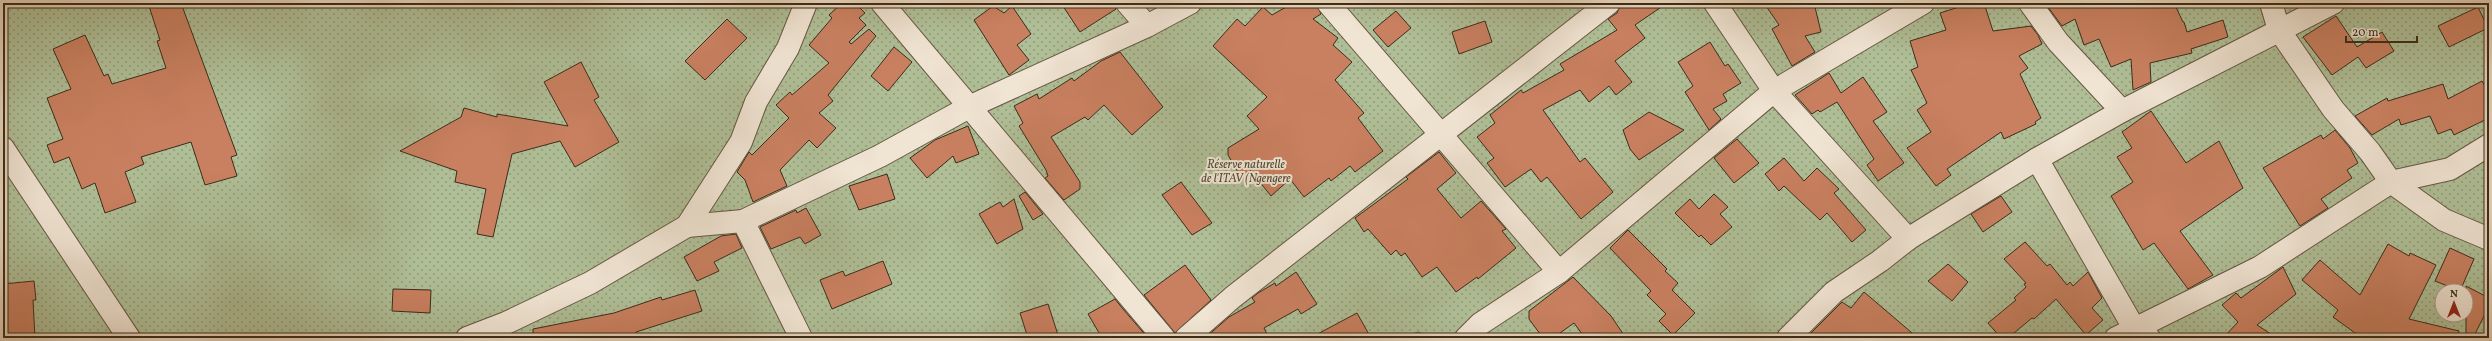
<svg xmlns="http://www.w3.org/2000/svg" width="2492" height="341" viewBox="0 0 2492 341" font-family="Vollkorn,serif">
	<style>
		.park { fill: url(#park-dots); stroke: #747658; fill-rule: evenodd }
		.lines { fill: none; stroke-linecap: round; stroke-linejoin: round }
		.stream { stroke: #728079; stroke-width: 7 }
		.building { fill: #c98060; stroke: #3a2d1b }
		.minor-casing { stroke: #665743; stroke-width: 24 }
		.minor { stroke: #f0e4d3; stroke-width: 22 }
		.labels { text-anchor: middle; stroke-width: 4; stroke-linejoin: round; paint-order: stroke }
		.park-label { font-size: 12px; font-style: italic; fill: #514a34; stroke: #f0e4d3 }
	</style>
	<defs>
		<pattern id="park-dots" width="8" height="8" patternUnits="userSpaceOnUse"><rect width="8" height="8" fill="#afbe96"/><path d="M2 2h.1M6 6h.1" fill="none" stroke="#8f9b7a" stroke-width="1.8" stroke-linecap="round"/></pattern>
	</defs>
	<rect width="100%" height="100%" fill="#e8d5bb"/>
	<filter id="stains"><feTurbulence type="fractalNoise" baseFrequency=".005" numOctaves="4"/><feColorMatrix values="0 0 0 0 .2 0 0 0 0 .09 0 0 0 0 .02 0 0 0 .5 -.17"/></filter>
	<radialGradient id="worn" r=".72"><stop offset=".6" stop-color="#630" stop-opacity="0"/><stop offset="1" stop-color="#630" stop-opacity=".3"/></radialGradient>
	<path class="park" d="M3,3h2486v335h-2486zM2442,291h24v24h-24z"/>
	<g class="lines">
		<path class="stream" d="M1410,338l8,-3 9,3"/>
	</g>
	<g class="building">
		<path d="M148,3h33l56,152 -6,2 6,19 -32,9 -14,-43 -50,15 3,7 -19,8 11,30 -31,11 -10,-30 -13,6 -13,-32 -15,6 -7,-18 16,-6 -16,-41 24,-9 -18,-40 32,-14 19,41 4,-2 4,10 54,-16 -9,-27 3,-1z"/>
		<path d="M842,3h13l10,10 -6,5 7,7 -17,17 2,2 18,-15 7,7 -48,59 5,6 -14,12 17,15 -19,20 -8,-8 -29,30 7,16 -34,16 -8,-22 -8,-8 12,-20 3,3 37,-37 -13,-13 14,-13 2,3 37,-32 -20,-18 23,-27 -3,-3z"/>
		<path d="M1061,3h54l1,6 -36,23z"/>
		<path d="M1293,3h23l5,11 -8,5 25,19 -5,7 19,17 -17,18 29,33 -6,5 25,33 -28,21 -5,-6 -19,15 -2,-3 -25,19 -14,-18 -19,17 -21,-26 -10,6 -12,-21v-7l31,-19 -12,-13 20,-19 -54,-51 24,-27 8,7 18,-19 9,8z"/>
		<path d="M1621,3h46l-32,22 10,13 -30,23 17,21 -16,13 -7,-9 -20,16 -9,-12 -37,20 37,52 5,-4 28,34 -32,27 -34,-42 -6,5 -10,-13 -26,18 -18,-24 7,-5 -17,-21 18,-14 -5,-8 31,-25 2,3 41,-23 -4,-6 57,-34 -9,-11 9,-6z"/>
		<path d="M1764,3h50l7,29 -16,4 10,16 -23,14 -20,-37 7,-4z"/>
		<path d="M1961,3h23l9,28 38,-5 7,9 4,9 -23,12 9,12 -8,6 21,44 -6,4 1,2 -32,15 -3,-7 -54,37 4,6 -15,11 -29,-38 24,-16 -14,-22 10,-7 -16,-33 7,-3 -8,-26 36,-11 -6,-17 22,-7z"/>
		<path d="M2045,3h129l9,19h1l3,10 36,-12 5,17 -37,12 1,4 -42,10 1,19 -18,8 -2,-31 -20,8 -12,-28 -15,6 -9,-26 -13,7z"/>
		<path d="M993,6l11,7 8,-7 19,28 -14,11 12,15 -20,15 -35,-55z"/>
		<path d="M2478,7l10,21 -39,19 -11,-21z"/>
		<path d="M1396,11l15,17 -23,19 -15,-17z"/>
		<path d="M2336,16l21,31 25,-15 12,19 -28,17 -8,-11 -26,18 -29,-38z"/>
		<path d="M727,19l20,19 -42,42 -20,-19z"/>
		<path d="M1485,21l7,21 -33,12 -7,-22z"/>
		<path d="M1710,42l15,24 3,-2 13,19 -18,11 4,7 -14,8 8,10 -12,11 -24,-38 8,-6 -15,-24z"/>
		<path d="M894,47l18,15 -24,29 -17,-15z"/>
		<path d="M1120,52l43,55 -31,28 -28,-30 -16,15 -3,-3 -34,20 29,45v7l-16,11 -19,-22 3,-2 -2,-6 -27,-44 4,-3 -9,-17 23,-12 2,5 33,-21 2,3 27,-20z"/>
		<path d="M581,62l18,35 -5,3 25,42 -44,25 -15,-26 -48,13 -19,83 -16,-3 9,-45 -31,-7 2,-11 -57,-20 61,-34 3,-9 33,9v-3l71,12 -24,-44z"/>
		<path d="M1829,73l12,20 22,-16 24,35 -14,9 31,42 -26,18 -11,-16 7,-6 -37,-57 -17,10 -2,-2 -6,4 -17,-19z"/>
		<path d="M2482,81l7,12v25l-35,17 -3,-6 -13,5 -8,-18 -29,9 -2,-6 -27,16 -17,-19 32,-18 1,3 55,-17 5,15z"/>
		<path d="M2151,111l35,52 33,-22 24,47 -63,43 33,44 -25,14 -34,-46 -11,7 -32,-54 22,-14 -16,-25 15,-9 -10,-16z"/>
		<path d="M1649,112l35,18 -45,30 -9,-11 -7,-19z"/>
		<path d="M968,126l11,28 -23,9 -3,-7 -26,22 -17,-20 25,-18z"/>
		<path d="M2335,130l15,18 8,15 -11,7 5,8 -31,21 7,9 -28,18 -37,-58 58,-33 2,4z"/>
		<path d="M1737,139l22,24 -25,20 -20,-25z"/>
		<path d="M1439,152l17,21 -19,16 24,29 20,-17 25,28 -4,2 14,17 -38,31 -1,-2 -21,15 -19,-25 -15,10 -17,-24 -4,3 -5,-6 -5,5 -23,-26 -4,3 -9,-14 53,-39 -2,-2z"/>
		<path d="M1784,158l20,23 13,-13 22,21 -5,4 32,37 -14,12 -25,-29 -7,7 -36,-34 -5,5 -14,-17z"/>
		<path d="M887,174l8,25 -36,11 -10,-24z"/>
		<path d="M1181,182l31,41 -20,12 -30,-40z"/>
		<path d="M1025,192l18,22 -10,6 -14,-24z"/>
		<path d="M1714,194l14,13 -8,7 12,13 -21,18 -10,-10 -2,2 -24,-24 15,-14 9,10z"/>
		<path d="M2001,196l11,16 -29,20 -12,-18z"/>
		<path d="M1014,199l9,30 -26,15 -18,-30 21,-12 3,5z"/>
		<path d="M806,208l15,27 -16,9 -5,-7 -29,12 -11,-22 36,-17 1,3z"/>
		<path d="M1628,230l39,39 -2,2 13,12 -6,7 23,23 -22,22 -14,-14 7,-7 -19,-19 4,-4 -41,-43z"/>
		<path d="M736,234l6,14 -28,14 5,9 -22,10 -13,-24 37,-21z"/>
		<path d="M2025,242l22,24 3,-2 17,21 3,-3 3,4 15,-14 14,26 -10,10 11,12 -17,15 -30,-36 -22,20 -2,-1 -24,20h-7l-13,-15 28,-23 -2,-2 12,-11 -2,-3 2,-1 -22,-24z"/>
		<path d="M2388,244l21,12 1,-3 26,12 -27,54 50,12 -1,7h-96l-29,-21 5,-7 -36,-30 18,-20 40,35z"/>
		<path d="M2450,248l24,11 -14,32 -25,-10z"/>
		<path d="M883,261l9,23 -60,25 -12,-29 23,-9 2,5z"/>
		<path d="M1948,264l20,18 -16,19 -24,-20z"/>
		<path d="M1185,265l26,35 -36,33 -31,-38z"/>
		<path d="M2283,267l13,27 -39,31 20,13h-54l15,-16 -16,-17 14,-12 5,5z"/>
		<path d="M1296,272l21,32 -16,10 -3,-5 -34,19 5,10h-64l24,-21 26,-15 -3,-4 6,-5 17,-10 1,3z"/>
		<path d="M1573,277l38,39 15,22h-41l-11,-15 -21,15h-10l-14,-19v-8z"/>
		<path d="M34,281l2,19h-3l2,38h-32v-54z"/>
		<path d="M2466,286l23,12v8l-16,32h-7z"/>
		<path d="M393,289l38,1 -1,23 -38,-2z"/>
		<path d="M695,290l7,21 -66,21 2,6h-105v-9l81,-16 47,-16 1,3z"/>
		<path d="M1864,292l54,46h-108l3,-4 -2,-1 31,-31 9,6z"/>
		<path d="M1115,299l8,10 25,29h-46l-14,-24z"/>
		<path d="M1048,304l11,34h-31l-8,-25z"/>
		<path d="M1357,313l14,25h-61z"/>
	</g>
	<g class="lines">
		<g class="minor-casing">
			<g id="minor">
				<path d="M882,3l282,335"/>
				<path d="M1127,3l20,23"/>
				<path d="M1328,3l231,269"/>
				<path d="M1715,3l59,88 134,148"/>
				<path d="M2030,3l28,39 64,69"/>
				<path d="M2271,3l8,27 54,79 37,43 21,30 53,38 45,19"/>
				<path d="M3,148l126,190"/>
				<path d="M2037,159l97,169 15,10"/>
				<path d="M743,221l58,117"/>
				<path d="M687,226l56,-5 137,-65 89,-49 178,-81 43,-23"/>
				<path d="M467,338l39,-15 84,-40 97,-57 54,-84 15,-40 32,-54 18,-45"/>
				<path d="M1186,338l47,-41 376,-294"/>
				<path d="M1466,338l14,-14 79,-52 215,-181 149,-88"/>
				<path d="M1788,338l46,-46 46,-31 28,-22 129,-80 85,-48 211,-108"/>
				<path d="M2116,338l144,-71 131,-85 59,-13 39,-24"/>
			</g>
		</g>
		<use href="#minor" class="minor"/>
	</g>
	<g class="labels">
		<g class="park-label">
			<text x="1246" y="168">Réserve naturelle<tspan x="1246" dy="14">de l'ITAV (Ngengere</tspan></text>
		</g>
	</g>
	<rect width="2492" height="341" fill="none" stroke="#e8d5bb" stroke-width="16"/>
	<rect x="4" y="4" width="2484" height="333" fill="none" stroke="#3a2d1b" stroke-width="2"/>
	<rect x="8" y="8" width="2476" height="325" fill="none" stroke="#3a2d1b"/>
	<g transform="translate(2454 303)"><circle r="19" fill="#f0e4d3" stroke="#a79b89"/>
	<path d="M0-3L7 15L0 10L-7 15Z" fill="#8f2418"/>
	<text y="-6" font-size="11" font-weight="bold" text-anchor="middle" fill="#3a2d1b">N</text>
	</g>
	<path d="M2346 36v6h71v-6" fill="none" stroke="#3a2d1b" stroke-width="2"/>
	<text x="2352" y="36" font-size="12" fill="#3a2d1b" stroke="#f0e4d3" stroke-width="3" paint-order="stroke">20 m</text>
	<rect width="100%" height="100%" filter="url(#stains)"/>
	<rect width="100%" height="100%" fill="url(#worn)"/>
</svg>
